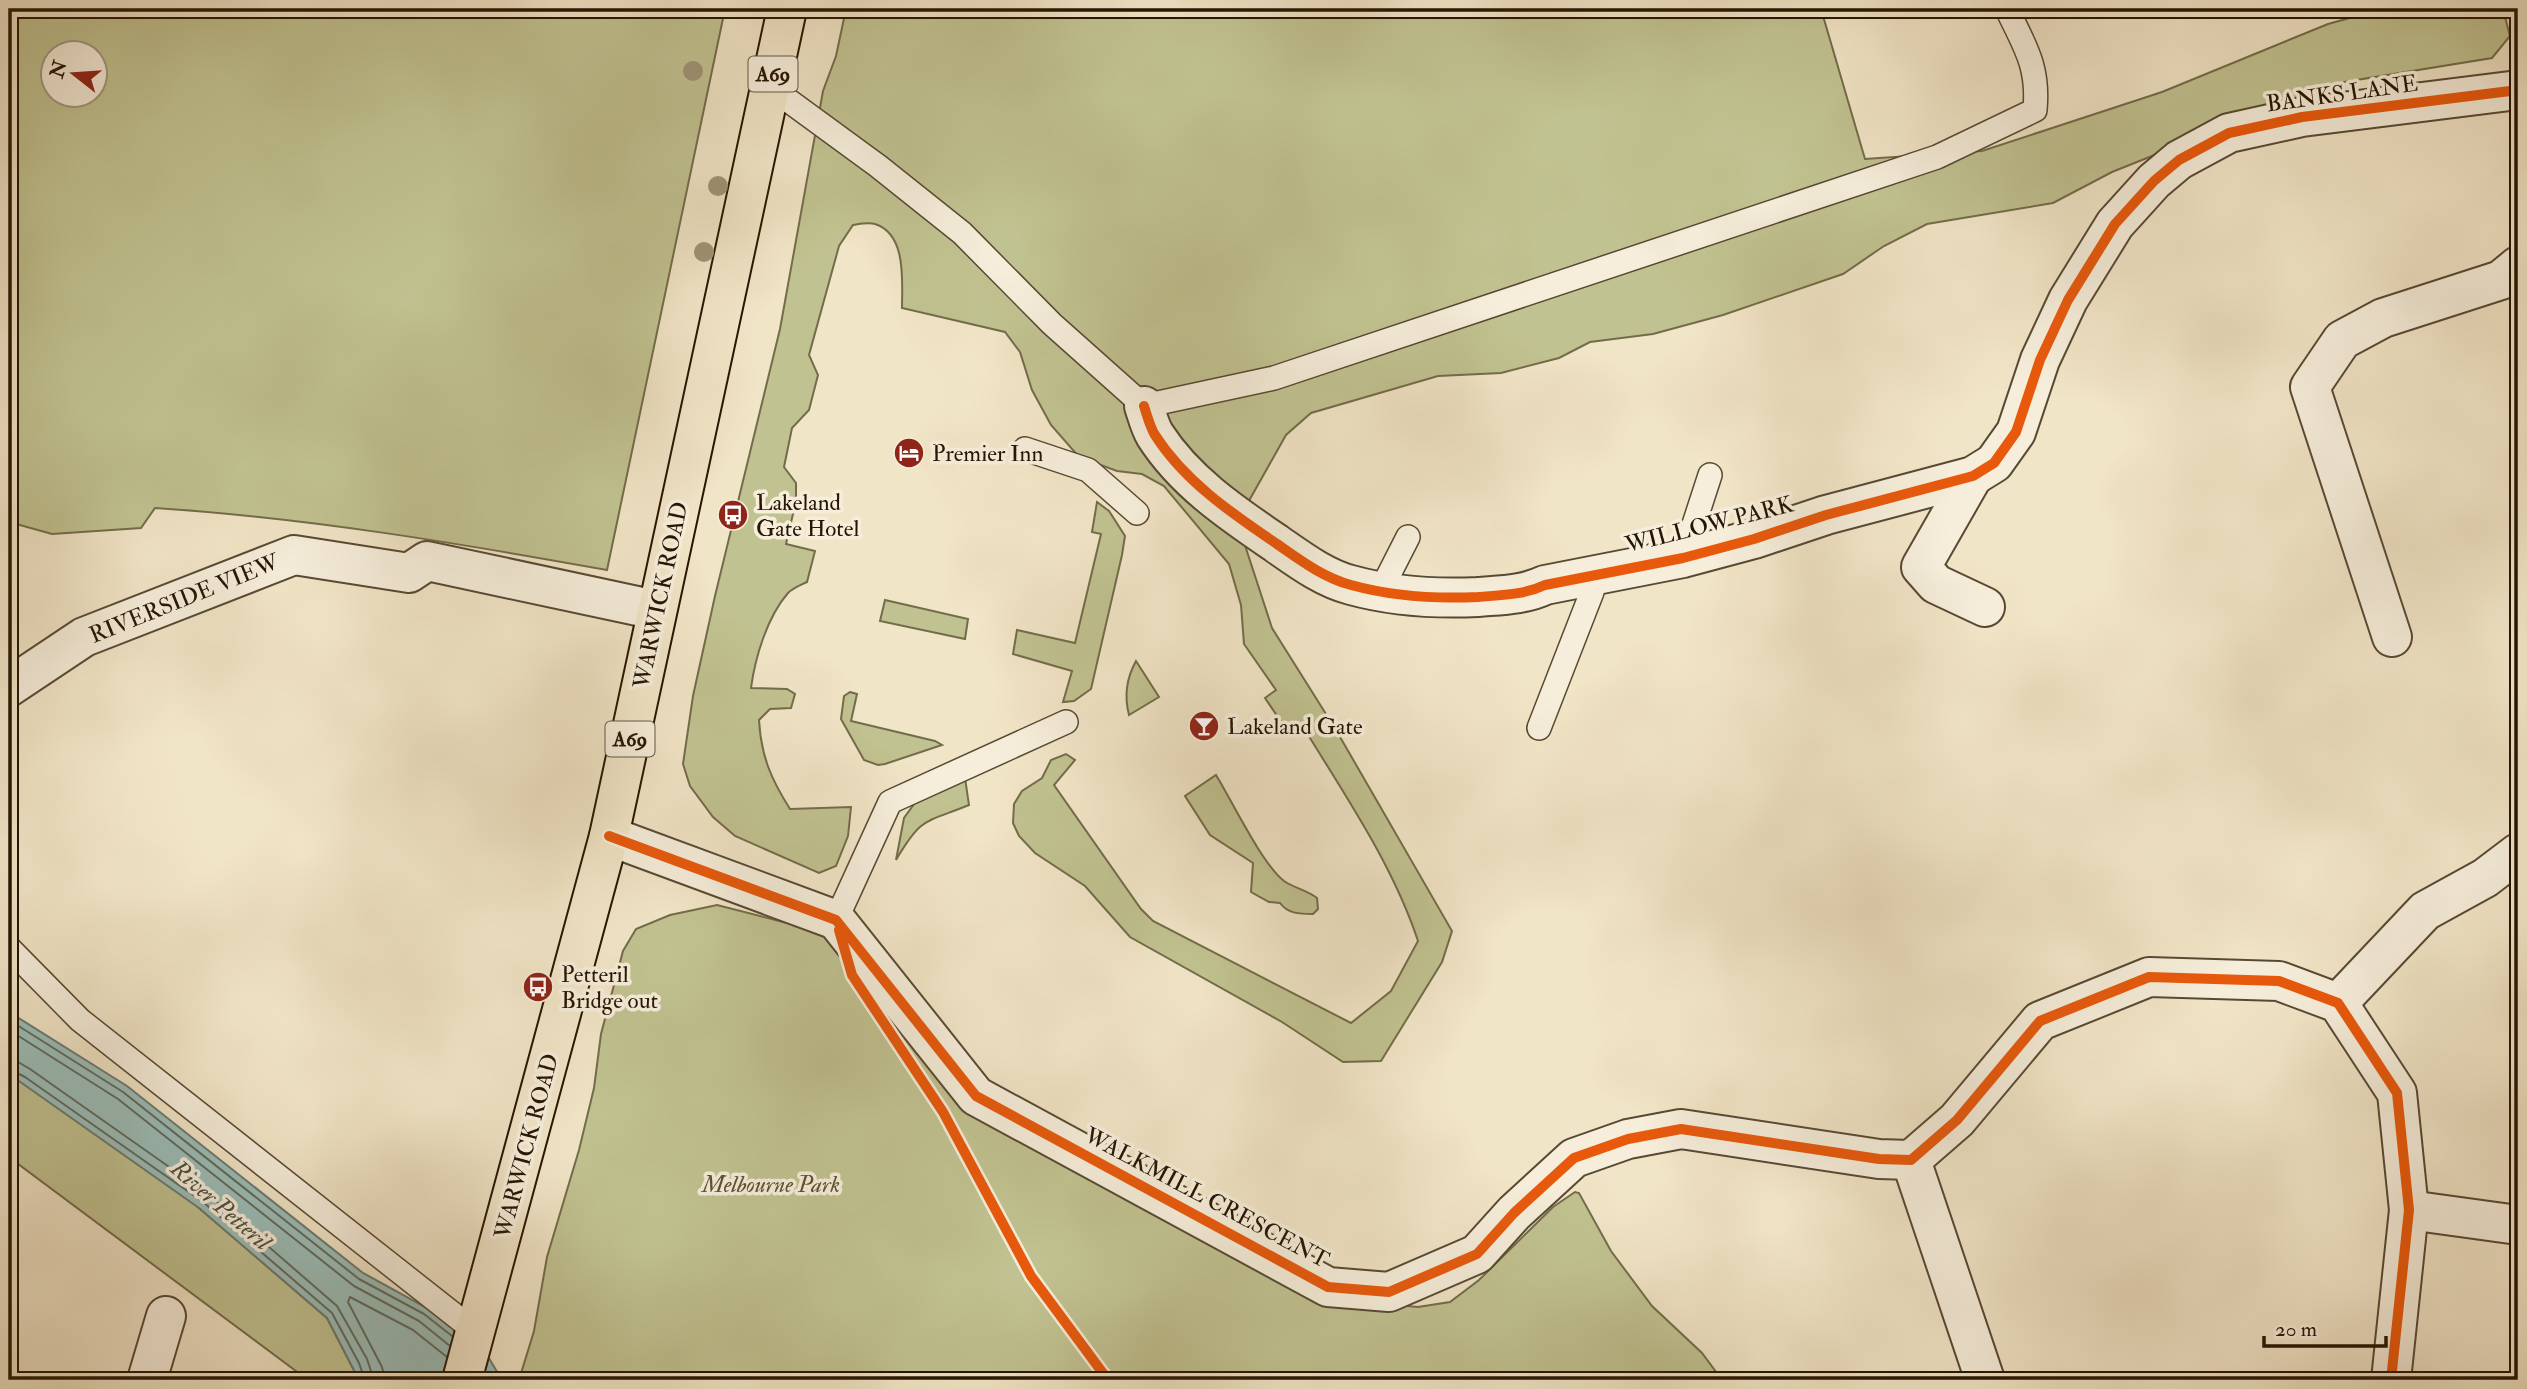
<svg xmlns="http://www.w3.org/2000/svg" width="2527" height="1389" viewBox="0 0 2527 1389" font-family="'IM FELL Double Pica',serif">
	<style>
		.green { fill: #c1c291; stroke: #736c4a; stroke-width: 2; fill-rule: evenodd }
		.water { fill: #9bbeba; stroke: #6c7a70; stroke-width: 2 }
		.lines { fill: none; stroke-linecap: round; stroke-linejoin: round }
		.shore { stroke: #606a5e; stroke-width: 2 }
		.lane-casing { stroke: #584933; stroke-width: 26 }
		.street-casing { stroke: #584933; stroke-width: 42 }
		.primary-casing { stroke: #251502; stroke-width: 42 }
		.lane { stroke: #f6eedb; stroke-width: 23 }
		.street { stroke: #f6eedb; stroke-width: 38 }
		.primary { stroke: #f1e5c7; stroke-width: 38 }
		.cycleway-casing { stroke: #f6eedb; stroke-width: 15 }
		.cycleway { stroke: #e8590c; stroke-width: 10 }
		.tree { fill: #9f9476 }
		.labels { text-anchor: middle; stroke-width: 7; stroke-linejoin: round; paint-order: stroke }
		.shield { fill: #f6eedb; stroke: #645643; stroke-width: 2 }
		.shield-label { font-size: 21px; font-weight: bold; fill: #251502 }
		.street-label { font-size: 23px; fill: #251502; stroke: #f6eedb }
		.poi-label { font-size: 23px; fill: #251502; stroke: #f6eedb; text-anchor: start }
		.park-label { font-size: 23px; font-style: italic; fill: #5c5234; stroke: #f6eedb }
		.water-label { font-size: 24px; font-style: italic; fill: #4e5042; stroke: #f6eedb }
	</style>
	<rect width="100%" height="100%" fill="#f1e5c7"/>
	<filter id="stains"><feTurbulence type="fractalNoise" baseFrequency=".00286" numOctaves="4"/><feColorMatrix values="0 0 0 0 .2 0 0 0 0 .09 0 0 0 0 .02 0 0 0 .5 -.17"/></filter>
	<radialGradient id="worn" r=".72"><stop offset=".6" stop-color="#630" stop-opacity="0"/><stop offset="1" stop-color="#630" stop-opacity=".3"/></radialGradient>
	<g class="green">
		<path d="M9,9h716l-118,561c-150,-27 -299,-52 -452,-62l-14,20 -89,6 -43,-12zM52,52h42v42h-42z"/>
		<path d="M846,9h975l44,150 117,-8 180,-59 166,-68 54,-15h121l7,27 -18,22 -160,26 -220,88 -59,31 -126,21 -43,22 -41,28 -120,41 -70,19 -63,8 -31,16 -58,15 -63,3 -127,37 -25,22 -36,64 -10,31 32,98 64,102 116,201 -10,31 -61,99 -38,1 -61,-40 -152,-85 -45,-51 -50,-33 -16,-17 -6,-13 1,-19 8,-13 20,-13 9,-18 15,-6 9,6 -21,25 87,124 12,12 198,102 40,-32 27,-50c-26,-78 -74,-147 -116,-216l-14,7 -23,-34 11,-8 -32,-46 -3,-39 -12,-41 -65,-78 -22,-12 -25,-3 -38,-14 -28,-32 -19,-35 -12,-38 -15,-20 -103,-24c0,-26 5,-74 -27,-84 -6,-2 -16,0 -22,1l-14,21 -30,109 9,20 -9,35 -17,18 -8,39 12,16v18l-10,43 29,7 -8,31c-6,3 -14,6 -19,11 -21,24 -33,65 -37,95l36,1 8,5 -4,14 -21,1 -11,11c2,36 12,59 31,89l61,-2 -3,29 -12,30 -17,7 -84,-37 -22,-19 -23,-31 -7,-22 10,-68 22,-100 65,-267 43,-238 13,-35z"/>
		<path d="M1097,502l12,9 16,25 -3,19 -31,134 -17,12 -11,1 9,-31 -59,-17 4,-24 58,13 26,-109 -9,-2z"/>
		<path d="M885,600l83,19 -3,20 -85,-18z"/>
		<path d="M1136,661l23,36 -30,18c-5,-19 -3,-36 7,-54z"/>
		<path d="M850,692l7,2 -6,27 84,20 7,4 -57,19 -7,1 -14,-5 -23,-41 3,-23z"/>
		<path d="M1216,775c16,26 46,89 68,106 10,7 23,9 33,17l1,11 -5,5c-13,0 -25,0 -33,-11l-11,-1 -18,-10 2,-29 -43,-28 -25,-39z"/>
		<path d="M965,778l4,27c-44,18 -47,11 -73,55l8,-42 13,-18z"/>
		<path d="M717,905l70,18 41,6 99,135 70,65 240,128 149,47 32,3 32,-5 29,-22 74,-73 22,-15 4,1 32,58 41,55 50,47 20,27h-1203l15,-49 13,-74 32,-107 15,-62 7,-54 22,-83 13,-22 34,-14z"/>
		<path d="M9,1004l5,11 185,193 128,110 32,62h-51l-294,-219 -5,7z"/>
	</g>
	<path class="water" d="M9,1012l118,74 236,187 64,35 60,47 15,25h-143l-32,-62 -128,-110 -190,-134z"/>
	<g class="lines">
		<g class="shore">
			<path d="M9,1020l114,72 236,187 65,35 28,22"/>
			<path d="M9,1030l109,69 236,187 65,35 31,25"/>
			<path d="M9,1060l9,2 12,7 179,126 128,111 30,53 7,21"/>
			<path d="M9,1069l16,8 178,125 129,111 27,50 6,17"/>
			<path d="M385,1380l-3,-13 -34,-65 2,-5 63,33 34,27"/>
		</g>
		<g class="lane-casing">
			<g id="lane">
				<path d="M770,87l108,79 84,67 90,91 92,82 130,-28 663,-221 98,-47c4,-44 -10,-63 -28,-101"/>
				<path d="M1025,449l63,21 49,43"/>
				<path d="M1683,558l27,-83"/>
				<path d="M1380,592l28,-55"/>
				<path d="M1539,728l53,-136 -1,-18"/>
				<path d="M836,920l54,-118 176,-80"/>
				<path d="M9,948l71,72 396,312"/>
			</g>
		</g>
		<g class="street-casing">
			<g id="street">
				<path d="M1144,406c3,9 6,21 11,29 30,47 78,79 122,109 23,16 47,34 74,41 40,11 85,14 127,12 23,-2 46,-2 67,-12l138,-27 71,-19 72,-24 147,-39 21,-13 22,-31 24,-72 28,-60 47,-76 39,-43 25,-21 50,-27 73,-16 216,-27"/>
				<path d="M1973,476l-52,91 15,17 49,23"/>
				<path d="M2392,637l-82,-250 32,-47 41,-22 118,-38 17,-14"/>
				<path d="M9,687l75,-50 210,-82 115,18 18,-12 229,49"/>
				<path d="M609,836l227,84 140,176 352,191 61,5 88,-38 37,-41 60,-55 54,-19 53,-10 198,30 32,1 46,-40 83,-99 109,-44 130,4 59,22 59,90 12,117 -18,170"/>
				<path d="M2338,1003l87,-92 60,-33 33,-25"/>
				<path d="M1911,1160l74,220"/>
				<path d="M2409,1210l109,15"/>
				<path d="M147,1380l19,-64"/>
			</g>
		</g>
		<g class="primary-casing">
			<path id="primary" d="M462,1380l147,-544 178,-827"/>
		</g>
		<use href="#lane" class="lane"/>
		<use href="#street" class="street"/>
		<use href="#primary" class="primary"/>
		<g class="cycleway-casing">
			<g id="cycleway">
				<path d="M1144,406c3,9 6,21 11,29 30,47 78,79 122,109 23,16 47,34 74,41 40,11 85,14 127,12 23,-2 46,-2 67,-12l138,-27 71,-19 72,-24 147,-39 21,-13 22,-31 24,-72 28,-60 47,-76 39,-43 25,-21 50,-27 73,-16 216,-27"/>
				<path d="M609,836l227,84 140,176 352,191 61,5 88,-38 37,-41 60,-55 54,-19 53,-10 198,30 32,1 46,-40 83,-99 109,-44 130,4 59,22 59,90 12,117 -18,170"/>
				<path d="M839,930l13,45 91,137 88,164 77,104"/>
			</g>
		</g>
		<use href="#cycleway" class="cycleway"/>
	</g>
	<g class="tree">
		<circle cx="693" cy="71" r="10"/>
		<circle cx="718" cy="186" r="10"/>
		<circle cx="704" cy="252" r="10"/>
	</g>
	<defs>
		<g id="hotel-disc" transform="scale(1.575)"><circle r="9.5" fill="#8f2418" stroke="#f6eedb"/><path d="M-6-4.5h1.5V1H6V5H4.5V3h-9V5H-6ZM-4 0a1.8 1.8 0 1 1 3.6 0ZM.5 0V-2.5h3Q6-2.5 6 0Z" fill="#fff"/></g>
		<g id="bus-disc" transform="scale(1.575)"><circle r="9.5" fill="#8f2418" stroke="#f6eedb"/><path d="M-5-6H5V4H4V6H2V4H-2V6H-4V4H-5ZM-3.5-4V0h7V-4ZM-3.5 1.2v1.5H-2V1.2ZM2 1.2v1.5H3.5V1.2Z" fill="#fff"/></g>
		<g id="bar-disc" transform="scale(1.575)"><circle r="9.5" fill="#8f2418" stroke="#f6eedb"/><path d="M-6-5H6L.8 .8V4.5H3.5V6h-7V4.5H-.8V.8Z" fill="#fff"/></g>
	</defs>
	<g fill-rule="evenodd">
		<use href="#hotel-disc" x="909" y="453"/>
		<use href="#bus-disc" x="733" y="515"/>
		<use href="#bar-disc" x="1204" y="726"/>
		<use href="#bus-disc" x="538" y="987"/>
	</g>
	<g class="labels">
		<g class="shield">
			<rect x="748.5" y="56.5" width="49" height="35" rx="5"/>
			<rect x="605.5" y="721.5" width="49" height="35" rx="5"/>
		</g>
		<g class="shield-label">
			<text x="773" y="81">A69</text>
			<text x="630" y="746">A69</text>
		</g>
		<g class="street-label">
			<text transform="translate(2342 93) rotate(-8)" y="8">BANKS LANE</text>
			<text transform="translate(1709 524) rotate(-14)" y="8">WILLOW PARK</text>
			<text transform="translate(660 595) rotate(-78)" y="8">WARWICK ROAD</text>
			<text transform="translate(184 598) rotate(-22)" y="8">RIVERSIDE VIEW</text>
			<text transform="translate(526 1146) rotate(-75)" y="8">WARWICK ROAD</text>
			<text transform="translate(1207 1197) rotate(28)" y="8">WALKMILL CRESCENT</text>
		</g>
		<g class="poi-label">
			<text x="932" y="461">Premier Inn</text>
			<text x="756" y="510">Lakeland<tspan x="756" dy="26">Gate Hotel</tspan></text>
			<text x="1227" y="734">Lakeland Gate</text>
			<text x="561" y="982">Petteril<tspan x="561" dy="26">Bridge out</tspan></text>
		</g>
		<g class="park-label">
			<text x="771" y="1192">Melbourne Park</text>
		</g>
		<g class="water-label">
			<text transform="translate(221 1205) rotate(41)" y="8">River Petteril</text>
		</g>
	</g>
	<rect width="2527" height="1389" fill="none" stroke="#f1e5c7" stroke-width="35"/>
	<rect x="10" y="10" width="2506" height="1368" fill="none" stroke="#251502" stroke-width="3.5"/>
	<rect x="18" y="18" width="2492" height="1354" fill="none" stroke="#251502" stroke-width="2"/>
	<g transform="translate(74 74) rotate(287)"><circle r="33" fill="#f6eedb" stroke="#a29784" stroke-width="2"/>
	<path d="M0-5L12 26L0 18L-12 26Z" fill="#8f2418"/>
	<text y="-10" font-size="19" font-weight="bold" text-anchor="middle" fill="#251502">N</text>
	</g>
	<path d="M2264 1336v10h122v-10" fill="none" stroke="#251502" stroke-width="3.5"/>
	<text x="2275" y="1336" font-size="21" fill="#251502" stroke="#f6eedb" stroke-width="5" paint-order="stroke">20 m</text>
	<rect width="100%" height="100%" filter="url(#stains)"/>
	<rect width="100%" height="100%" fill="url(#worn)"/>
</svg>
